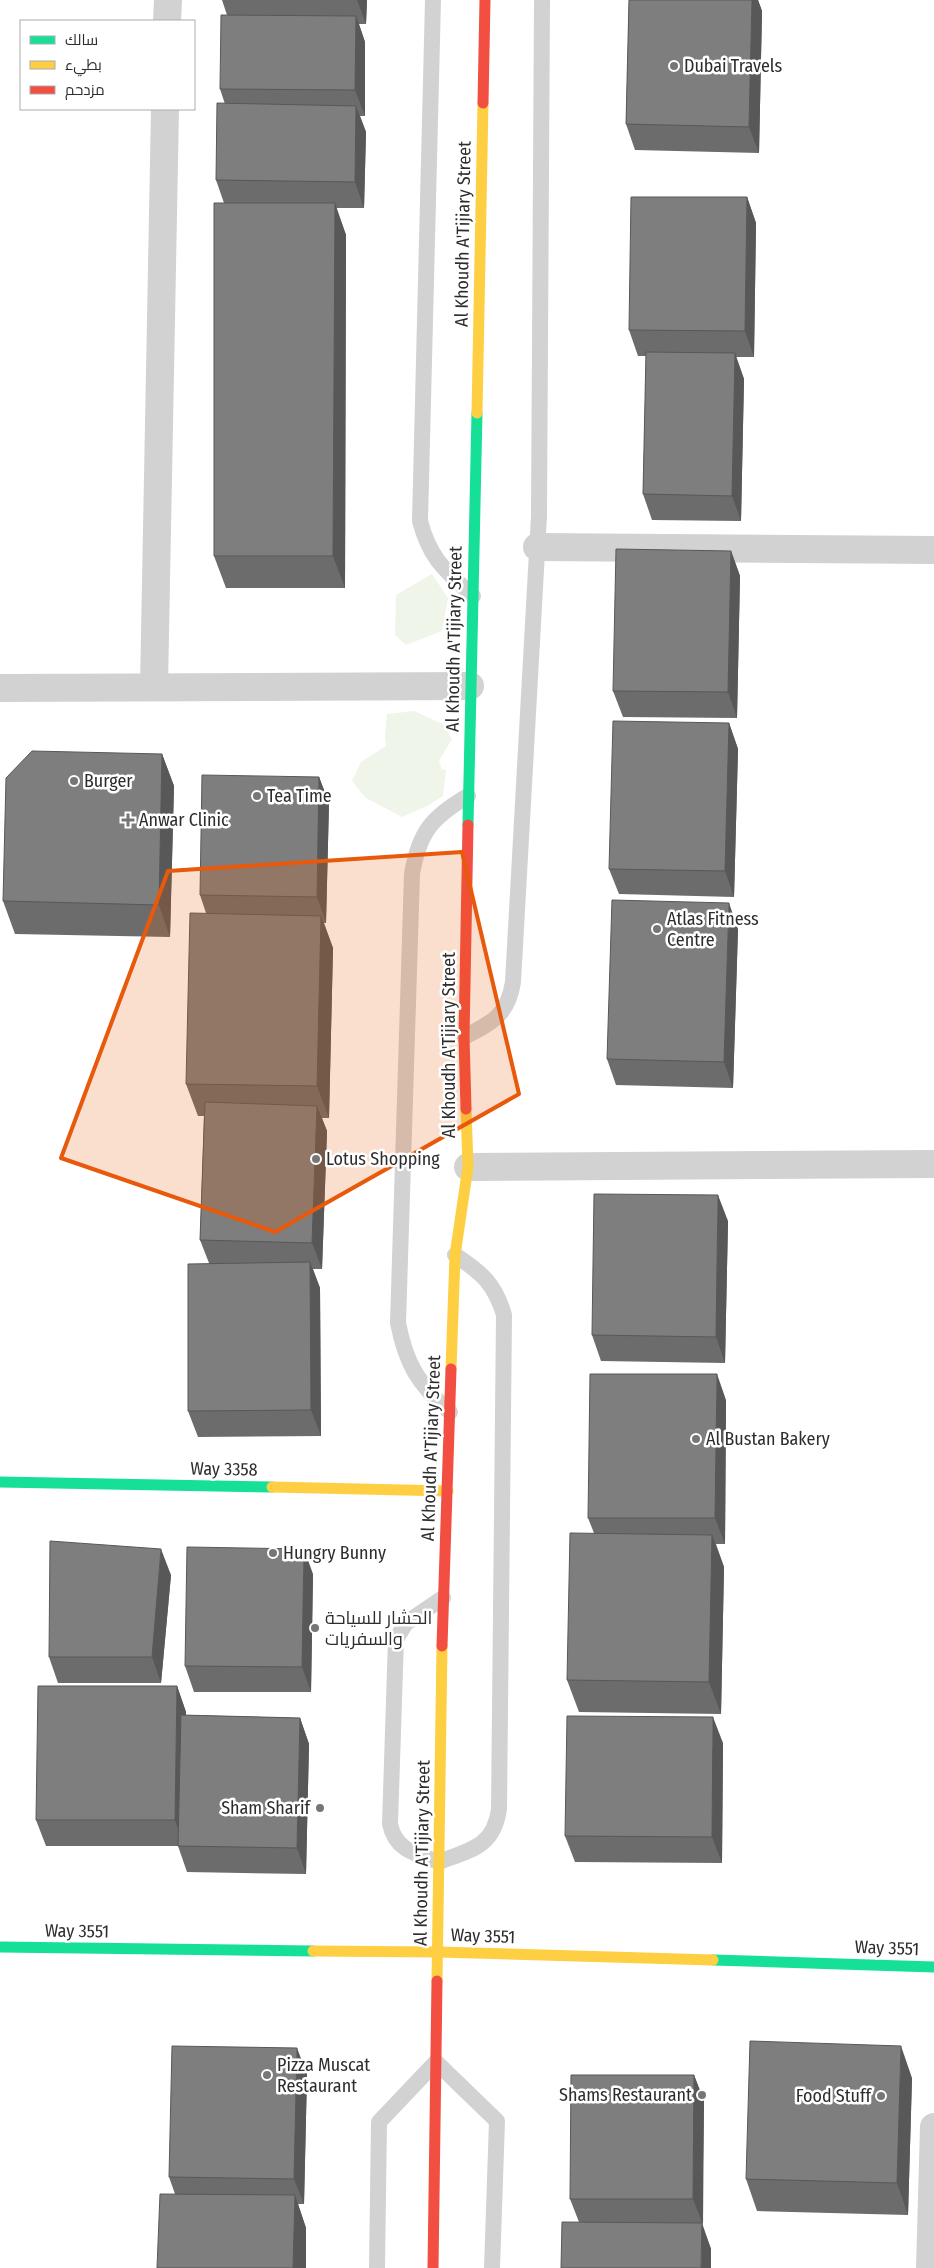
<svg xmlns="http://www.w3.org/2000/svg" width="934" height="2268" viewBox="0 0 934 2268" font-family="'Fira Sans Condensed',Cairo,sans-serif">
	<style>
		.green { fill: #f0f5ea }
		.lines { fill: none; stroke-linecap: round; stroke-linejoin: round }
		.lane { stroke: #d2d2d2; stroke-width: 16 }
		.street { stroke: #d2d2d2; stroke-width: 28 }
		.fast { stroke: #16e098; stroke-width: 11 }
		.slow { stroke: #ffcf43; stroke-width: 11 }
		.jam { stroke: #f24e42; stroke-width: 11 }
		.wall { fill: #6c6c6c }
		.shaded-wall { fill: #585858 }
		.building { fill: #7e7e7e; stroke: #585858 }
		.marked { fill: #e8590c; fill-opacity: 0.2; stroke: #e8590c; stroke-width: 4; stroke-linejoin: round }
		.poi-dot { fill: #767676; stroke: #fff; stroke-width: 2 }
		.labels { text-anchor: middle; stroke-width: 5; stroke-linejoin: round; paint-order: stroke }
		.poi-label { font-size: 18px; fill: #2d2d2d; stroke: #fff; text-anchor: start }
		.street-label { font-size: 18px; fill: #2d2d2d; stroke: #fff }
	</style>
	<rect width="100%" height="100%" fill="#fff"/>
	<g class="green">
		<path d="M432,574l16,24 -6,33 -36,14 -11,-10 1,-40z"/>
		<path d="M414,711l29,13 9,15 -13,22 3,9 3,-1 1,2 -3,25 -16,10 -25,11 -36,-19 -14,-17 9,-19 25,-16 -1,-9 2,-23z"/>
	</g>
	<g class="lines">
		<g class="lane">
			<path d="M433,0l-13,521c10,38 25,49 53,75"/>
			<path d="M464,1037c28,-14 44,-22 49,-55l26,-466 3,-516"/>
			<path d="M450,1412c-32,-28 -44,-48 -52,-89l14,-449c7,-42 20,-57 56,-78"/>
			<path d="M443,1598l-37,25 -10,16 -6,185c5,26 26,30 49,38 31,-12 55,-15 60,-53l5,-494c-9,-31 -22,-42 -49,-60"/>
			<path d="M377,2268l2,-146 57,-60 61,59 -5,147"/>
		</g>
		<g class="street">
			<path d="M167,21l1,-21"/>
			<path d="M537,547l397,3"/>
			<path d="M154,687l11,-578"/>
			<path d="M0,688l470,-2"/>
			<path d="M468,1167l466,-3"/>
			<path d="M930,2268l4,-141"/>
		</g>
		<g class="fast">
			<path d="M468,825l9,-412"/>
			<path d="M0,1482l272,5"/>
			<path d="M0,1947l313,4"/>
			<path d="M713,1960l221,7"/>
		</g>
		<g class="slow">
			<path d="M477,413l6,-310"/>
			<path d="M451,1369l4,-114 13,-88 -2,-58"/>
			<path d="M272,1487l176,4"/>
			<path d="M313,1951l125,1 275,8"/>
			<path d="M437,1981l5,-335"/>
		</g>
		<g class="jam">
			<path d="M483,103l2,-103"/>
			<path d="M466,1109l-2,-72 4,-212"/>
			<path d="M442,1646l9,-277"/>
			<path d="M433,2268l4,-287"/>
		</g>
	</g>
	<g class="wall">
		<path d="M222,0h145l-1,24h-7l6,18v74h-5l6,16 -2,76h-28l10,27 -1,353h-119l-12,-32 10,-353 -8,-23 9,-76 -5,-15 7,-74z"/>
		<path d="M629,0h129l4,11 -3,142 -124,-3 -9,-26z"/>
		<path d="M747,197l9,26 -2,134h-18l8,22 -3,142 -89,-1 -9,-26 3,-138h-8l-9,-26z"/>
		<path d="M731,551l9,25 -3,142 -114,-1 -10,-26z"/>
		<path d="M729,723l9,26 -4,148 -115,-3 -10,-25z"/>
		<path d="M162,754l12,32 -4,151 -155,-3 -12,-33z"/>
		<path d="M319,777l10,26 -3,120h-2l9,25 -4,170h-7l5,13 -5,138h-9l7,19 1,148 -123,1 -10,-26 21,-148 -9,-23 4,-124h-6l-12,-32 20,-171 -6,-18z"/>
		<path d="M738,929l-5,159 -117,-3 -9,-26z"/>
		<path d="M728,1221l-3,142 -124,-2 -9,-26z"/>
		<path d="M726,1400l-1,144h-9l8,23 -3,147 -142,-2 -12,-32 27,-147 -6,-15z"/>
		<path d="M313,1574l-2,118h-117l-9,-26z"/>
		<path d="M171,1575l-10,108h-103l-9,-26z"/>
		<path d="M177,1686l9,26v3l114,3 9,26 -3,130 -119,-2 -9,-26h-132l-10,-26z"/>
		<path d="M723,1743l-1,120 -147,-1 -10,-26z"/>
		<path d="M307,2074l-3,130h-6l8,24v40h-149l18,-74 -6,-17z"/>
		<path d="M694,2075l10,26 -2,124 9,24 -132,-27 -9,-23z"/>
		<path d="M912,2078l-4,137 -151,-4 -11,-32z"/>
	</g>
	<g class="shaded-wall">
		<path d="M357,0h10l-1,24z"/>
		<path d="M752,0h6l4,11 -3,142 -10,-26z"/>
		<path d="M356,16l9,26v74l-10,-26z"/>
		<path d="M356,106l10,26 -2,76 -9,-26z"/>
		<path d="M747,197l9,26 -2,134 -9,-26z"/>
		<path d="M335,203l11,32 -1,353 -12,-32z"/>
		<path d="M735,353l9,26 -3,142 -9,-25z"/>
		<path d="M731,551l9,25 -3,142 -9,-26z"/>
		<path d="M729,723l9,26 -4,148 -9,-26z"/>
		<path d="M162,754l12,32 -4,151 -11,-32z"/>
		<path d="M319,777l10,26 -3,120 -9,-26z"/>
		<path d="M729,903l9,26 -5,159 -9,-26z"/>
		<path d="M321,916l12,32 -4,170 -12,-32z"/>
		<path d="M317,1106l10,25 -5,138 -10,-26z"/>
		<path d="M718,1195l10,26 -3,142 -9,-26z"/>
		<path d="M310,1262l10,26 1,148 -10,-26z"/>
		<path d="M717,1374l9,26 -1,144 -10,-26z"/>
		<path d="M712,1535l12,32 -3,147 -12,-32z"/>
		<path d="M161,1549l10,26 -10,108 -9,-26z"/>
		<path d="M304,1549l9,25 -2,118 -9,-25z"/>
		<path d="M177,1686l9,26 -2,134 -9,-26z"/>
		<path d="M713,1717l10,26 -1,120 -10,-26z"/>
		<path d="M300,1718l9,26 -3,130 -9,-26z"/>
		<path d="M901,2046l11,32 -4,137 -11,-32z"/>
		<path d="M297,2048l10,26 -3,130 -10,-25z"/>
		<path d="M694,2075l10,26 -1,124 -10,-26z"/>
		<path d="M295,2195l11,33v40h-13z"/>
		<path d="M702,2223l9,26v19h-10z"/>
	</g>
	<g class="building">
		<path d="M629,0h123l-3,127 -123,-3z"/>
		<path d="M221,15l135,1 -1,74 -135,-1z"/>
		<path d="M217,103l139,3 -1,76 -139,-2z"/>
		<path d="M631,197h116l-2,134 -116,-1z"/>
		<path d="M214,203h121l-2,353h-119z"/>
		<path d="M646,352l89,1 -3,143 -89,-2z"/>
		<path d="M616,549l115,2 -3,141 -115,-1z"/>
		<path d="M613,721l116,2 -4,148 -116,-2z"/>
		<path d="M32,751l130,3 -3,151 -156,-4 3,-123z"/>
		<path d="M202,775l117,2 -2,120 -117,-2z"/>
		<path d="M612,900l117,3 -5,159 -117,-3z"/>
		<path d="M190,913l131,3 -4,170 -131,-2z"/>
		<path d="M205,1102l112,4 -5,137 -112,-3z"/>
		<path d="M594,1194l124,1 -2,142 -124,-2z"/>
		<path d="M310,1262l1,148 -123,1v-147z"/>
		<path d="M590,1374h127l-2,144h-127z"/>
		<path d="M570,1533l142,2 -3,147 -142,-2z"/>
		<path d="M50,1541l111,8 -9,108h-103z"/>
		<path d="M187,1547l117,2 -2,118 -117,-1z"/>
		<path d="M38,1686h139l-2,134h-139z"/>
		<path d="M181,1715l119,3 -3,130 -119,-2z"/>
		<path d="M567,1716l146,1 -1,120 -147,-1z"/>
		<path d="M750,2041l151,5 -4,137 -151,-4z"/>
		<path d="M172,2046l125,2 -3,131 -125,-2z"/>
		<path d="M571,2075h123l-1,124h-123z"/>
		<path d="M160,2194l135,1 -2,73h-136z"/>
		<path d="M562,2222l140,1 -1,45h-140z"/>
	</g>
	<path class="marked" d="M462,852l57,242 -244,138 -214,-74 107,-287z"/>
	<g class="poi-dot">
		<circle cx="674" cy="66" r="5"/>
		<circle cx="74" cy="781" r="5"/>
		<circle cx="257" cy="796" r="5"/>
		<path d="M125.5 812.5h5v5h5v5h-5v5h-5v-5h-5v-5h5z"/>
		<circle cx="657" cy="929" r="5"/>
		<circle cx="316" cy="1159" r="5"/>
		<circle cx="696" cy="1439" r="5"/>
		<circle cx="273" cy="1553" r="5"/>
		<circle cx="315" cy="1628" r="5"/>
		<circle cx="320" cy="1808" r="5"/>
		<circle cx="267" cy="2075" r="5"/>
		<circle cx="702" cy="2095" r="5"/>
		<circle cx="881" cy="2096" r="5"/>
	</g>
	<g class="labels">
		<g class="poi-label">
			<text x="684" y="72">Dubai Travels</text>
			<text x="84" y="787">Burger</text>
			<text x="267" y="802">Tea Time</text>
			<text x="139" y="826">Anwar Clinic</text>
			<text x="667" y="925">Atlas Fitness<tspan x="667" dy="21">Centre</tspan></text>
			<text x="326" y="1165">Lotus Shopping</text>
			<text x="706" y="1445">Al Bustan Bakery</text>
			<text x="283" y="1559">Hungry Bunny</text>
			<text x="325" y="1624">الحشار للسياحة<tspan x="325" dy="21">والسفريات</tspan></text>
			<text x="310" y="1814" text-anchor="end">Sham Sharif</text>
			<text x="277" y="2071">Pizza Muscat<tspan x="277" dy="21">Restaurant</tspan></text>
			<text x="692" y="2101" text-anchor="end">Shams Restaurant</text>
			<text x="871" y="2102" text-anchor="end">Food Stuff</text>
		</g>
		<g class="street-label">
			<text transform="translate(463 234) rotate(-89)" y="6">Al Khoudh A'Tijiary Street</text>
			<text transform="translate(454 639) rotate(-89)" y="6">Al Khoudh A'Tijiary Street</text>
			<text transform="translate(449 1045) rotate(-90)" y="6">Al Khoudh A'Tijiary Street</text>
			<text transform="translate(431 1448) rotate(-88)" y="6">Al Khoudh A'Tijiary Street</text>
			<text transform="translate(224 1469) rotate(1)" y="6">Way 3358</text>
			<text transform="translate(422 1853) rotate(-89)" y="6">Al Khoudh A'Tijiary Street</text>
			<text transform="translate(77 1931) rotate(1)" y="6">Way 3551</text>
			<text transform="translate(483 1936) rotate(2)" y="6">Way 3551</text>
			<text transform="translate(887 1948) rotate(2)" y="6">Way 3551</text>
		</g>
	</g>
	<rect x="20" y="20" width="175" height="90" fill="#ffffff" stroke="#ababab"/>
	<rect x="30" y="36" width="25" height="8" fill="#16e098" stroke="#ababab"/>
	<text x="65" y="45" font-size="15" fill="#2d2d2d">سالك</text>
	<rect x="30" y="61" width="25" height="8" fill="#ffcf43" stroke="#ababab"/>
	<text x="65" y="70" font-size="15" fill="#2d2d2d">بطيء</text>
	<rect x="30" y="86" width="25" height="8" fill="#f24e42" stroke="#ababab"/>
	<text x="65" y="95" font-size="15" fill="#2d2d2d">مزدحم</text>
</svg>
